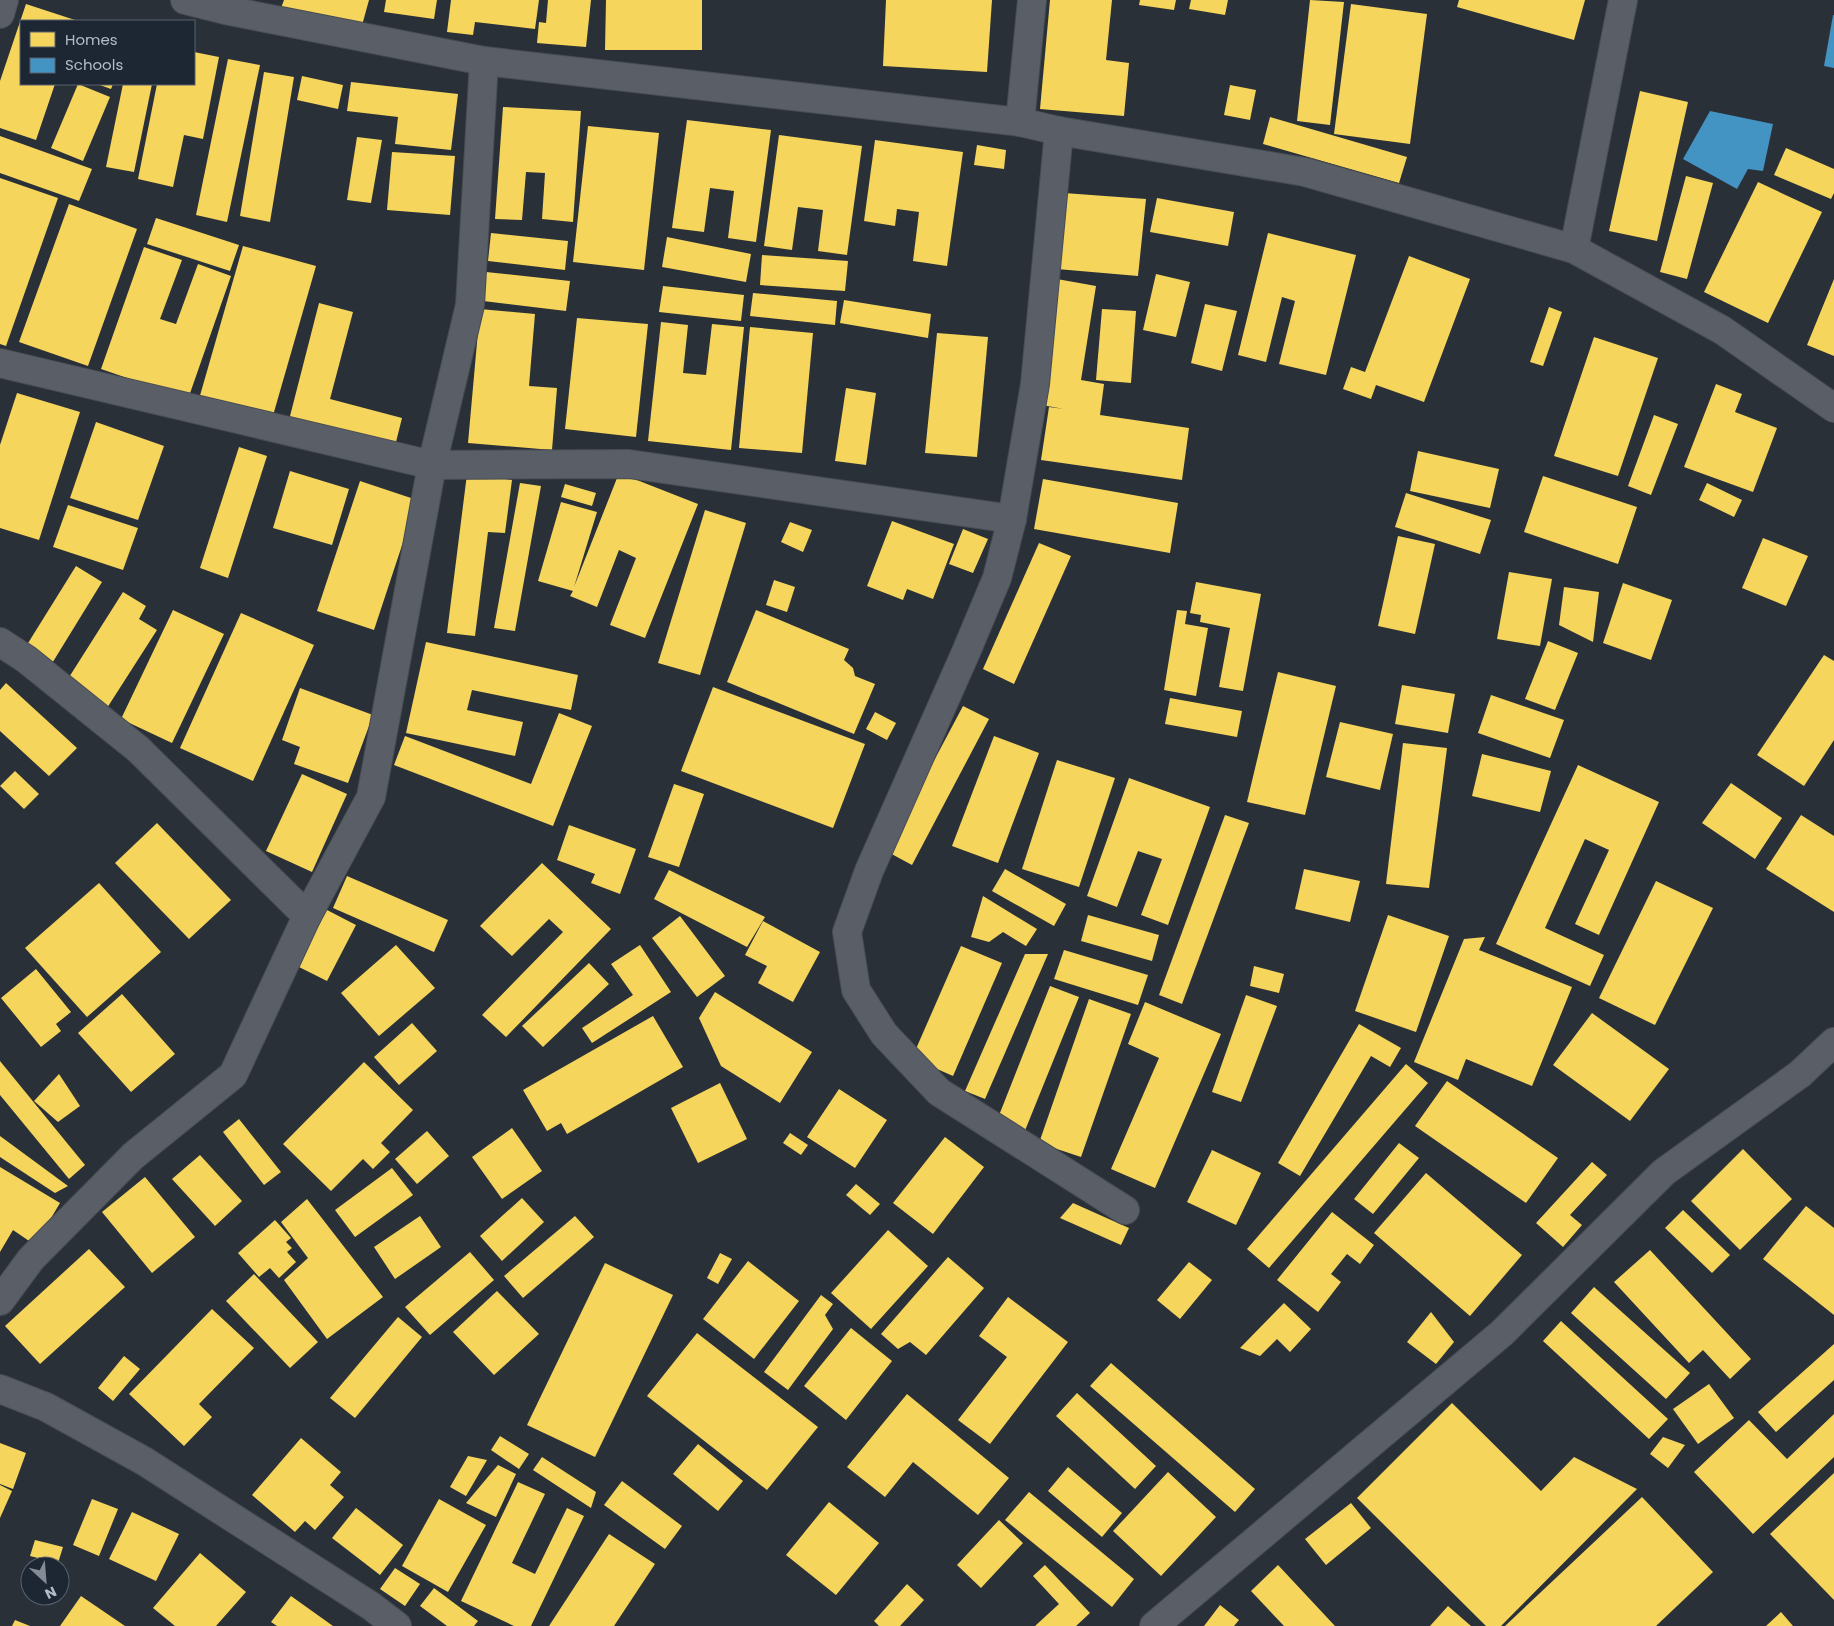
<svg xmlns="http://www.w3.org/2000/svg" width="1834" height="1626" viewBox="0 0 1834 1626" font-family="Poppins,sans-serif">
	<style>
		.homes { fill: #f6d55c }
		.schools { fill: #4393c3 }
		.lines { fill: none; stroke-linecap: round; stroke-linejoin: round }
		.minor-casing { stroke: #484c53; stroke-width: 30 }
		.minor { stroke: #5a5e66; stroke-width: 28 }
	</style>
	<rect width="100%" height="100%" fill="#2a3038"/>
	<g class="homes">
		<path d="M284,0h85l-8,29 -80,-21z"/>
		<path d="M386,0h51l-3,19 -50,-7z"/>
		<path d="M451,0h88l-4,29 -60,-7 -2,13 -26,-3z"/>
		<path d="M548,0h43l-5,47 -49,-4 2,-21 7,1z"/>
		<path d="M606,0h96v50h-97z"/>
		<path d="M886,0h106l-5,72 -104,-6z"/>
		<path d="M1050,0h62l-6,60 23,3 -5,53 -84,-7z"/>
		<path d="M1140,0h36l-2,10 -35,-5z"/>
		<path d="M1191,0h37l-3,15 -36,-6z"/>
		<path d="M1310,0l34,2 -14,123 -33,-4z"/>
		<path d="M1459,0h126l-11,40 -117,-33z"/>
		<path d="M26,4l52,17h-57v63h34l-19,56 -36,-12v-47z"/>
		<path d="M1351,4l76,10 -17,130 -76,-10z"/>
		<path d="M194,52l25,5 -16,82 -19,-4 -11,52 -35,-8 19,-95h37z"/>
		<path d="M228,59l32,6 -33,157 -31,-7z"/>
		<path d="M264,72l30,5 -24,145 -30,-6z"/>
		<path d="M302,76l41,9 -5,24 -41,-9z"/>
		<path d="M351,82l107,12 -7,56 -56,-6 3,-27 -51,-6z"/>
		<path d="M78,84l32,13 -27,64 -32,-13z"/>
		<path d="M97,84h16l-2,5z"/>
		<path d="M123,84h29l-18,88 -28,-5z"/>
		<path d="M1230,85l26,5 -6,30 -26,-5z"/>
		<path d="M1640,91l48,11 -31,139 -48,-10z"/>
		<path d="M503,107l78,4 -8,111 -31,-3 3,-46 -19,-1 -4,48 -27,-1z"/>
		<path d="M1270,117l137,40 -8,26 -136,-39z"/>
		<path d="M687,120l84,10 -15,112 -28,-4 6,-47 -24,-3 -6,44 -32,-4z"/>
		<path d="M588,126l71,7 -15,137 -71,-8z"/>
		<path d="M779,135l83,11 -15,109 -29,-4 5,-41 -25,-3 -6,43 -28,-4z"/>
		<path d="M0,136l92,33 -13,32 -79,-28z"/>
		<path d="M357,137l25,3 -11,63 -24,-3z"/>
		<path d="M875,140l88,12 -16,114 -34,-5 6,-49 -22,-3 -2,17 -31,-5z"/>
		<path d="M977,145l29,5 -2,19 -30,-4z"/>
		<path d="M1786,148l48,21v24l-3,6 -57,-24z"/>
		<path d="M392,152l63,4 -5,59 -63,-5z"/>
		<path d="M1686,176l27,7 -26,96 -27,-7z"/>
		<path d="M0,178l58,20 -52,148 -6,-2z"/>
		<path d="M1758,182l64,30 -54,111 -64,-31z"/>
		<path d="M1064,193l82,6 -8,77 -81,-7z"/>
		<path d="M1157,198l77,14 -6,34 -78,-14z"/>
		<path d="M69,204l68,25 -49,137 -69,-24z"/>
		<path d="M156,218l83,27 -9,26 -83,-27z"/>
		<path d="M491,233l77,8 -3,29 -77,-9z"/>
		<path d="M1268,233l88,22 -30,120 -47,-11 16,-63 -13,-4 -16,65 -28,-7z"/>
		<path d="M667,237l84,17 -5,28 -84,-15z"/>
		<path d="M243,246l73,20 -44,153 -73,-20z"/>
		<path d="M144,247l38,13 -22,59 16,5 22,-60 33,12 -43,123 -87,-30z"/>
		<path d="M762,255l86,6 -3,30 -85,-6z"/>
		<path d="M1409,256l61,23 -46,123 -48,-17 -5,14 -28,-10 8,-22 14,5z"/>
		<path d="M486,272l84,9 -4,30 -83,-10z"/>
		<path d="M1156,274l34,8 -14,55 -33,-7z"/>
		<path d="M1057,279l39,7 -15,94 23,4 -4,31 89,13 -7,52 -141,-20 8,-53 15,2 -28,-5z"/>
		<path d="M1834,279v77l-27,-11z"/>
		<path d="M663,286l81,9 -3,26 -82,-9z"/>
		<path d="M753,293l84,8 -2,24 -85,-9z"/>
		<path d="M844,300l87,14 -3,24 -88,-15z"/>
		<path d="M319,303l34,9 -23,87 72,19 -7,28 -106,-26z"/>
		<path d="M1205,304l32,7 -15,60 -31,-8z"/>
		<path d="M1549,307l13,5 -19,54 -13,-4z"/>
		<path d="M480,309l55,5 -6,72 28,2 -5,62 -84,-7z"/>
		<path d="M1102,309l34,2 -5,72 -35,-3z"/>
		<path d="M577,318l71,6 -12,113 -71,-8z"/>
		<path d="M661,322l27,3 -5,48 23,2 6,-51 32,3 -13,123 -83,-9z"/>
		<path d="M750,327l63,6 -11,120 -63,-5z"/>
		<path d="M937,333l51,4 -11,120 -52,-4z"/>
		<path d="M1594,337l64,21 -40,118 -64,-20z"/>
		<path d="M1716,384l26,10 -7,18 42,16 -24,64 -69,-25z"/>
		<path d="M846,388l30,5 -10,72 -31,-4z"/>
		<path d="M17,393l63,19 -41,128 -39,-12v-83z"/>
		<path d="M1654,415l24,9 -27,71 -23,-9z"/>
		<path d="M96,422l68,24 -26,74 -68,-22z"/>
		<path d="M239,447l28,9 -39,122 -28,-10z"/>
		<path d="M1418,451l81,18 -9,39 -80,-17z"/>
		<path d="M290,471l59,18 -17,56 -59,-17z"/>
		<path d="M619,473l79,31 -53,134 -35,-13 26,-67 -17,-8 -22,57 -27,-11 3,-5 -35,-10 23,-79 36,10 -23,75z"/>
		<path d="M467,474l45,6 -7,53 -17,-1 -13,104 -28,-3z"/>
		<path d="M1543,476l94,31 -19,57 -94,-32z"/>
		<path d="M1043,479l135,24 -8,50 -136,-24z"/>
		<path d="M360,481l57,19 -43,130 -57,-19z"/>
		<path d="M520,483l21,3 -26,145 -21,-3z"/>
		<path d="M1707,483l35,17 -8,17 -35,-17z"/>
		<path d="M565,484l31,9 -4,13 -31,-9z"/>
		<path d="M1406,493l85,27 -11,34 -85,-27z"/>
		<path d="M68,505l70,23 -15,42 -70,-23z"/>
		<path d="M705,510l41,13 -46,152 -42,-12z"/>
		<path d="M892,521l62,23 -21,55 -26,-10 -4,11 -36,-14z"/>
		<path d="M790,522l22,8 -9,22 -22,-10z"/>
		<path d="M963,529l25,10 -15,34 -24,-9z"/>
		<path d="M1398,536l37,8 -20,90 -37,-8z"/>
		<path d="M1763,538l45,18 -22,50 -44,-18z"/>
		<path d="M1039,543l32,13 -57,128 -31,-15z"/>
		<path d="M76,566l26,16 -51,83 -26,-17z"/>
		<path d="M1509,572l43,7 -12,67 -43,-7z"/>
		<path d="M774,580l21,7 -8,25 -21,-7z"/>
		<path d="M1196,582l65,12 -18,97 -24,-4 11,-59 -30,-6 1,-7 -11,-2z"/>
		<path d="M1623,583l49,17 -21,60 -48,-17z"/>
		<path d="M1564,587l35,5 -6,50 -34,-17z"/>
		<path d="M123,592l23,14 -7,13 18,11 -50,78 -41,-26z"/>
		<path d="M173,610l51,24 -52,109 -51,-24z"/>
		<path d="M756,610l93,39 -5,11 9,8 2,8 20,8 -21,50 -127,-52z"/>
		<path d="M1177,610l10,1 -2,13 23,4 -12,68 -32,-6z"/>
		<path d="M241,613l73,32 -61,136 -73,-33z"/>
		<path d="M1548,641l30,12 -23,57 -30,-11z"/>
		<path d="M426,642l152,33 -7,35 -99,-20 -5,20 56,12 -8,34 -109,-23z"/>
		<path d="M1824,655l10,6v79l-30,46 -47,-31z"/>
		<path d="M1278,672l58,14 -31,129 -58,-13z"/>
		<path d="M6,683l71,65 -28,28 -49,-45v-41z"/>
		<path d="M1402,685l53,9 -7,39 -53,-9z"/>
		<path d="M713,687l152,57 -32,84 -152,-57z"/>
		<path d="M300,688l73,27 -25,68 -54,-19 6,-17 -18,-7z"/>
		<path d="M1491,695l73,25 -14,38 -72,-25z"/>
		<path d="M1170,698l72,13 -5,26 -72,-13z"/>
		<path d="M963,706l26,13 -77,146 -26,-14z"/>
		<path d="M875,712l21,11 -9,17 -21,-11z"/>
		<path d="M559,713l33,13 -39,100 -159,-61 11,-29 126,48z"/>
		<path d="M1340,722l53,12 -13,56 -54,-13z"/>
		<path d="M994,736l45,17 -41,110 -46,-17z"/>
		<path d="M1403,743l44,5 -18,140 -43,-4z"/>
		<path d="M1482,754l69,17 -11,41 -68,-16z"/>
		<path d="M1057,760l58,18 -36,109 -57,-18z"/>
		<path d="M1578,765l81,37 -60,133 -24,-11 34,-74 -24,-11 -40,89 59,27 -14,31 -94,-42z"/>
		<path d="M15,771l24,23 -15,15 -24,-23z"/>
		<path d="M302,774l45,20 -35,78 -46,-21z"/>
		<path d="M1129,778l81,29 -42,118 -27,-10 21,-56 -24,-8 -21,56 -30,-11z"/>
		<path d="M1731,783l51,35 -27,41 -53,-36z"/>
		<path d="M674,784l30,10 -25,73 -31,-10z"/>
		<path d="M1225,815l24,8 -67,181 -23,-9z"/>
		<path d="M1801,815l33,21v76l-68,-43z"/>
		<path d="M157,823l74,77 -42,39 -74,-76z"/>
		<path d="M569,825l67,24 -16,45 -29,-11 4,-9 -38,-14z"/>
		<path d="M542,863l69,66 -105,108 -24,-22 81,-83 -14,-13 -37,37 -32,-30z"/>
		<path d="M1005,869l61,35 -12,22 -62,-35z"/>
		<path d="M1304,869l56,12 -10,41 -55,-13z"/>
		<path d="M669,870l96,47 -18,30 -93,-48z"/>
		<path d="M347,876l101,44 -14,32 -101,-44z"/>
		<path d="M1656,881l57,27 -58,117 -56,-27z"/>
		<path d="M99,883l62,69 -74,65 -62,-69z"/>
		<path d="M983,896l54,33 -11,17 -23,-14 -14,10 -18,-5z"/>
		<path d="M327,910l29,15 -29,56 -30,-15z"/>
		<path d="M1088,915l71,20 -7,26 -71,-20z"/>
		<path d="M1388,915l61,21 -33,96 -61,-21z"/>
		<path d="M680,916l45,60 -28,21 -45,-59z"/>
		<path d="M763,921l57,31 -27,50 -35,-19 9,-17 -22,-11z"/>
		<path d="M1485,937l-6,13 93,37 -40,99 -66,-27 -8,21 -44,-18 50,-123z"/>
		<path d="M396,945l39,43 -56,48 -38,-43z"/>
		<path d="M640,945l31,47 -79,51 -10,-15 51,-33 -22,-31z"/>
		<path d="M961,946l41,17 -49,113 -41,-18z"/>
		<path d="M1064,950l84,25 -10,30 -84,-26z"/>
		<path d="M1025,954h23l-63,145 -20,-8z"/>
		<path d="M589,963l20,21 -66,63 -21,-21z"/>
		<path d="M1254,966l30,8 -5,19 -29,-7z"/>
		<path d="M36,969l35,43 -15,12 5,7 -20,16 -40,-49z"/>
		<path d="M1050,986l29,11 -55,136 -28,-10z"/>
		<path d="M715,992l97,60 -32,51 -59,-37 -22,-48z"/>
		<path d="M122,994l53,60 -44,38 -53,-59z"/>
		<path d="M1246,995l31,11 -36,96 -29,-10z"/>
		<path d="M1089,999l42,15 -50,143 -42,-14z"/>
		<path d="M1145,1002l76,32 -66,154 -44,-19 48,-111 -31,-14z"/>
		<path d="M1592,1013l77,56 -39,52 -77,-56z"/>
		<path d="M653,1016l30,51 -116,67 -6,-11 -14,8 -24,-41z"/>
		<path d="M412,1023l25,28 -38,34 -25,-28z"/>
		<path d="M1359,1024l42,24 -11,19 -19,-11 -71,120 -22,-13z"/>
		<path d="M0,1061l85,104 -16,14 -69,-84z"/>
		<path d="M364,1062l49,48 -32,33 9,9 -17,17 -10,-10 -32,32 -48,-47z"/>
		<path d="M1406,1064l22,19 -159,185 -22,-19z"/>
		<path d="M59,1074l21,32 -22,16 -24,-21z"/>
		<path d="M1447,1081l111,77 -32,45 -111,-77z"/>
		<path d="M720,1083l27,56 -49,24 -27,-55z"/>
		<path d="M839,1089l48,31 -32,48 -48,-31z"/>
		<path d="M239,1119l42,53 -17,13 -41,-53z"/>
		<path d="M512,1128l30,43 -40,28 -30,-42z"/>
		<path d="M427,1131l22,25 -32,28 -22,-25z"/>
		<path d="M790,1133l18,12 -7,10 -18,-12z"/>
		<path d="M0,1136l68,50 -13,7 -55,-36z"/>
		<path d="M945,1137l39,30 -51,67 -40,-31z"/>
		<path d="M1399,1143l20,15 -46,56 -19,-15z"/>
		<path d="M1743,1149l49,50 -52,51 -49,-49z"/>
		<path d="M1212,1150l49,23 -25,52 -49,-23z"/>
		<path d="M200,1155l42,46 -27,25 -43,-47z"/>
		<path d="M1592,1162l15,13 -37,40 12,10 -19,22 -27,-24z"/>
		<path d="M0,1167l60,36 -25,42 -22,-15 -13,22z"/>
		<path d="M392,1168l21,27 -58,42 -20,-27z"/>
		<path d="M1426,1173l96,82 -52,61 -96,-83z"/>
		<path d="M145,1177l50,60 -43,36 -50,-61z"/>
		<path d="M856,1184l24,20 -10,11 -24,-20z"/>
		<path d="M522,1198l22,24 -42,39 -22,-25z"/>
		<path d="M307,1199l76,98 -56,42 -43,-59 24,-22 -27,-36z"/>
		<path d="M1073,1203l56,25 -8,17 -61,-27z"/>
		<path d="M1806,1206l28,22v87l-71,-56z"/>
		<path d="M1683,1210l47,45 -18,18 -47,-45z"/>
		<path d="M1332,1212l42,33 -14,19 -13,-10 -16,20 10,8 -23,30 -41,-32z"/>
		<path d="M420,1216l21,31 -46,32 -21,-32z"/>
		<path d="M575,1216l19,21 -71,61 -19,-22z"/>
		<path d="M275,1220l16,18 -5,4 6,6 -5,4 9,10 -17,16 -9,-10 -11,9 -21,-24z"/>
		<path d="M888,1230l40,36 -57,63 -40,-36z"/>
		<path d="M89,1249l36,38 -85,77 -35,-38z"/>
		<path d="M1650,1250l101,109 -21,20 -27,-29 -14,13 -75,-81z"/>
		<path d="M470,1252l24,28 -64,55 -25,-28z"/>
		<path d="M720,1253l12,6 -14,25 -11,-6z"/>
		<path d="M948,1257l36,31 -58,67 -16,-13 -12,7 -17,-15z"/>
		<path d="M748,1261l51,40 -45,58 -51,-40z"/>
		<path d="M1189,1262l23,18 -32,39 -23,-19z"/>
		<path d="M605,1263l68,32 -78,162 -68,-32z"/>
		<path d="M254,1274l64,68 -28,26 -64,-67z"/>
		<path d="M1594,1287l96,86 -24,26 -95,-86z"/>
		<path d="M497,1291l42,43 -45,41 -41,-43z"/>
		<path d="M821,1295l12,9 -8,11 8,14 -45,61 -24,-18z"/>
		<path d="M1008,1297l60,45 -78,102 -32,-24 49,-63 -28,-21z"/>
		<path d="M1284,1303l27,26 -21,23 -13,-13 -17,17 -20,-8z"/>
		<path d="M212,1309l42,39 -55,56 13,13 -28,29 -55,-52z"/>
		<path d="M1431,1312l23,30 -18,22 -29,-22z"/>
		<path d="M398,1317l24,20 -67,81 -25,-20z"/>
		<path d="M1561,1321l107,98 -19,20 -106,-98z"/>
		<path d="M851,1328l41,33 -46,59 -42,-34z"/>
		<path d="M697,1333l121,94 -51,63 -120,-94z"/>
		<path d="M1834,1344v36l-58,52 -18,-20z"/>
		<path d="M124,1356l16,13 -27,32 -15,-13z"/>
		<path d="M1111,1363l144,126 -20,23 -145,-126z"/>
		<path d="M1709,1384l25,34 -36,26 -25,-35z"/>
		<path d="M1077,1393l79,73 -21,23 -79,-73z"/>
		<path d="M907,1394l102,84 -31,37 -65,-53 -28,35 -38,-30z"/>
		<path d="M1452,1403l89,88 33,-34 63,32 -136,137h-15l-129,-128z"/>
		<path d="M1834,1414v43l-81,77 -59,-62 55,-52 38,39z"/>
		<path d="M500,1436l29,18 -10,15 -28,-19z"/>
		<path d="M1663,1437l22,8 -17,23 -18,-14z"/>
		<path d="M301,1438l40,34 -11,13 14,12 -29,33 -10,-9 -10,11 -43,-37z"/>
		<path d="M0,1443l26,10 -13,36 -13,-5z"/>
		<path d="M698,1444l45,37 -25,30 -45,-37z"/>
		<path d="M468,1456l19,4 -21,36 -16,-9z"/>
		<path d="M542,1457l54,35 -5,16 -58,-38z"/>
		<path d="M498,1465l18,9 -20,43 -30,-14z"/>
		<path d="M1068,1467l54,46 -20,24 -54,-46z"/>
		<path d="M1168,1472l48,45 -55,59 -48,-45z"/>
		<path d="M1834,1473v127l-64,-66z"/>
		<path d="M622,1481l60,45 -17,23 -61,-44z"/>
		<path d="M518,1482l27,12 -33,69 23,11 32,-66 17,8 -53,110h-17l-53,-25z"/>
		<path d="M0,1485l12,6 -12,27z"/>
		<path d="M1029,1492l105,87 -22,28 -107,-87z"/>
		<path d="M1642,1497l71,75 -57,54h-151z"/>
		<path d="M92,1499l26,10 -19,47 -26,-11z"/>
		<path d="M439,1499l47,26 -38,67 -46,-26z"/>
		<path d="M829,1502l50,41 -43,52 -50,-40z"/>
		<path d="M1351,1503l20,25 -45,37 -21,-26z"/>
		<path d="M356,1508l47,37 -23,30 -48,-37z"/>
		<path d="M132,1512l47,22 -23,47 -47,-22z"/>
		<path d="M999,1520l24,23 -42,45 -24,-23z"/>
		<path d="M609,1534l46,30 -41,62h-65z"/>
		<path d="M35,1540l28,7 -5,16 -28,-7z"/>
		<path d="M200,1553l46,39 -30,34h-41l-22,-18z"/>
		<path d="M1045,1565l45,48 -14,13h-41l24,-22 -26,-28z"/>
		<path d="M1278,1565l57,61h-51l-33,-35z"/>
		<path d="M395,1568l25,16 -15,22 -25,-17z"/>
		<path d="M907,1584l17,16 -24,26h-21l-5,-5z"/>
		<path d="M434,1588l44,33 -4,5h-27l-27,-20z"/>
		<path d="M81,1596l44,30h-65z"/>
		<path d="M291,1596l42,30h-56l-6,-4z"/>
		<path d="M1220,1605l19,15 -5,6h-30z"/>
		<path d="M1448,1606l23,20h-41z"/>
		<path d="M1781,1612l12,14h-27z"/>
		<path d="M15,1620l15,6h-18z"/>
	</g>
	<g class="schools">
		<path d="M1833,15h1v53l-10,-2z"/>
		<path d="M1710,111l63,13 -10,47 -15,-2 -11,20 -54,-30z"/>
	</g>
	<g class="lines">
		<g class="minor-casing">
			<g id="minor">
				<path d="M185,0l40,10 259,51 536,61 39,9 246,41 269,77 148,81 112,78"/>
				<path d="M0,14l4,-14"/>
				<path d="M1020,122l12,-122"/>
				<path d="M1059,131l-24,253 -23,135 -15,59 -31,74 -97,219 -22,61 9,58 28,44 55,58 186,118"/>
				<path d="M1574,249l49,-249"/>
				<path d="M0,363l432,102 197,-1 383,55"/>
				<path d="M0,642l26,17 112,90 169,167"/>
				<path d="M0,1301l31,-42 102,-103 100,-81 74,-159 64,-119 61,-332 38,-160 14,-244"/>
				<path d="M0,1389l46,18 98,54 227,145 26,20"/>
				<path d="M1154,1626l348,-293 162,-161 136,-98 34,-32"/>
			</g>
		</g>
		<use href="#minor" class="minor"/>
	</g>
	<rect x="20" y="20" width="175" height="65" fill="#1d2633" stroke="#59626f"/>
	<rect x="30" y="32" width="25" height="15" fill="#f6d55c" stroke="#59626f"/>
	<text x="65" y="45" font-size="15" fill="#b4bcc9">Homes</text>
	<rect x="30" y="58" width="25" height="15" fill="#4393c3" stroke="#59626f"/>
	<text x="65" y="70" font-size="15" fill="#b4bcc9">Schools</text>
	<g transform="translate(45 1581) rotate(154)"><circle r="24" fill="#1d2633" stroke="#59626f"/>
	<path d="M0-4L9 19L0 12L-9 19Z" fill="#848b96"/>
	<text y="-8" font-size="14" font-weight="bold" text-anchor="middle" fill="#b4bcc9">N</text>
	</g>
</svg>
